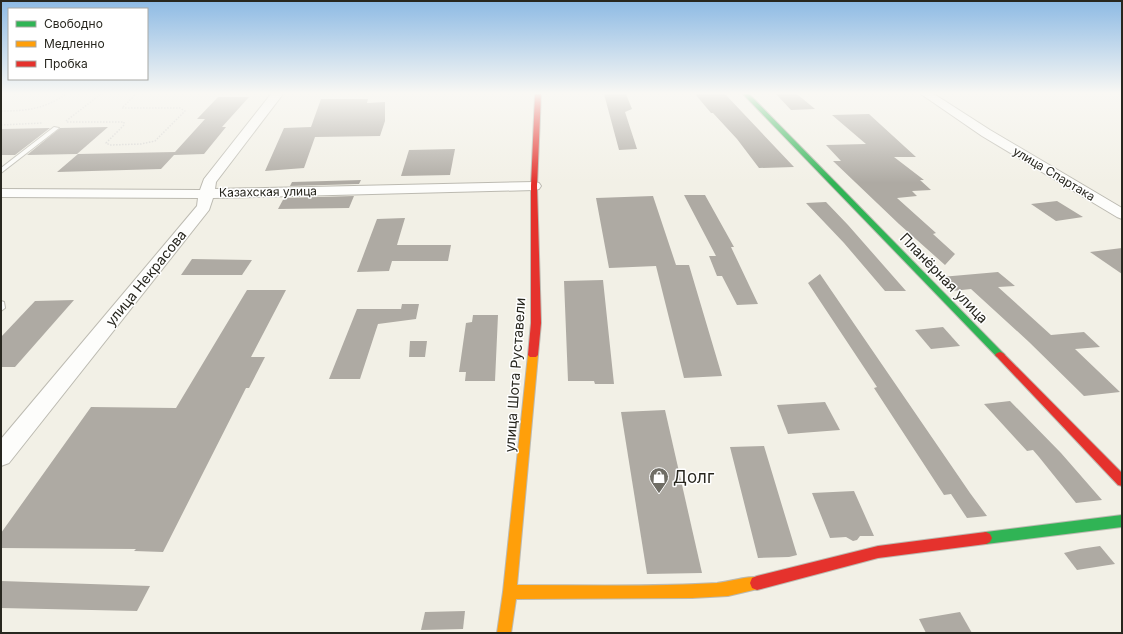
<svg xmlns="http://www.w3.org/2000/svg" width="1123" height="634" viewBox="0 0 1123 634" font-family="Inter,sans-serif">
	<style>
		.building { fill: #aeaaa3 }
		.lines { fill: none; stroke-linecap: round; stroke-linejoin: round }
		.lane-casing { stroke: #bcbab1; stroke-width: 2 }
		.street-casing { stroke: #bcbab1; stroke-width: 2 }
		.fast-casing { stroke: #bcbab1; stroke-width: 2 }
		.slow-casing { stroke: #bcbab1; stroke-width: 2 }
		.jam-casing { stroke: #bcbab1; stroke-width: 2 }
		.path { stroke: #d6d5d2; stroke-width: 1.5; stroke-dasharray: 1.5 1.5; stroke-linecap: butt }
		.lane { fill: #fdfdfb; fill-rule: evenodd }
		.street { fill: #fdfdfb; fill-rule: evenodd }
		.fast { fill: #30b455; fill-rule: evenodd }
		.slow { fill: #ff9f0a; fill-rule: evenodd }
		.jam { fill: #e5322d; fill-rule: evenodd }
		.labels { text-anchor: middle; stroke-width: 3; stroke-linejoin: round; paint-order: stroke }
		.far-street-label { font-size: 12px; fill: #28271f; stroke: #fff }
		.street-label { font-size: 14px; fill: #28271f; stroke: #fff }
		.near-poi-label { font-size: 17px; fill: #28271f; stroke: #fff; text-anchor: start }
	</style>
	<rect width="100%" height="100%" fill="#f2f0e6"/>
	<g class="building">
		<path d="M604,94h22l6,15 -7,3 12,37 -18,1z"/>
		<path d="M695,94h30l69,73 -35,1 -22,-29 -24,-26h-2z"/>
		<path d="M776,94h21l18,15 -24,1z"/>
		<path d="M218,97h31l-27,30h4l-22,27 -30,1 -13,14 -104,3 21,-18 97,-2 30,-33h-8z"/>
		<path d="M321,99h47l-1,4 18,-1v19l-5,15 -65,1 -11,31 -39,3 19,-43 27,-1z"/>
		<path d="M869,114l47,43h-22l30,23h-4l11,10 -19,1 5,5 -20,2 39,35 -3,1 22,20 -10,11 -46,-41 -66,-63h8l-15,-16 40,-1 -34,-29z"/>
		<path d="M108,127l-31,27 -50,1 33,-27z"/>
		<path d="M50,128l-35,27h-14v-26z"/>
		<path d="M455,149l-5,26 -49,1 8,-26z"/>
		<path d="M361,180l-2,4 -69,2 2,-4z"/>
		<path d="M684,195h21l29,52h-3l27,57 -21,1 -15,-29h-5l-8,-20h7z"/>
		<path d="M354,196l-5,12 -71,1 6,-11z"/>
		<path d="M653,196l23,69h13l33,111 -38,2 -28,-112 -47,2 -13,-70z"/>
		<path d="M1057,201l26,16 -27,4 -25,-17z"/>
		<path d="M826,202l22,23 58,66h-21l-41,-48 -38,-40z"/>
		<path d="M405,218l-8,27h54l-3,16h-56l-3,10 -32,1 20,-53z"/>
		<path d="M1122,248v26l-32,-22z"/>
		<path d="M192,259l60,1 -10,15h-61z"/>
		<path d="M998,272l17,14 -17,1 53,48 33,-3 16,15 -25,2 45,43 -36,4 -55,-54 -58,-53 -19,2 -11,-11v-3z"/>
		<path d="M820,274l150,219 17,23 -20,2 -16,-24 -7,1 -70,-107 3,-1 -69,-104z"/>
		<path d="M603,280l11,104h-19l-1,-3h-26l-4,-100z"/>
		<path d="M247,290h39l-35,67h14l-16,31h-3l-83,164 -29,-1 2,-2 -135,-1v-15l90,-126 85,1z"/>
		<path d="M74,300l-59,67h-14v-30l34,-36z"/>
		<path d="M402,304h17l-3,15 -38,5 -18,55h-31l28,-70h44z"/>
		<path d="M473,315h25l-3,66h-30l1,-9h-7l7,-49 6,-1z"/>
		<path d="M943,327l17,19 -29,3 -16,-19z"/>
		<path d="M410,341h17l-2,16h-16z"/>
		<path d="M1010,401l51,52 41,47 -26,3 -37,-46 -6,-7 -6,1 -43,-47z"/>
		<path d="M825,402l15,28 -52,4 -11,-29z"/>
		<path d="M665,410l37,163 -55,1 -26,-162z"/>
		<path d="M764,446l16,53 17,56 -8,2 -31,1 -28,-111z"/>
		<path d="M854,491l20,45h-14l-3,4 -4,1 -7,-4 -16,1 -18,-45z"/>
		<path d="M1100,546l15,18 -38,6 -13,-17 16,-4z"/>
		<path d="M1,581l149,5 -13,25 -136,-3z"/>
		<path d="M465,611l-2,18 -42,1 4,-18z"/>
		<path d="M960,612l12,21h-46l-7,-14z"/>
	</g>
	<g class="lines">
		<g class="lane-casing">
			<g id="lane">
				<path d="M54,127l5,1 -58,45v-5z"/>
				<path d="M1,301l3,1 1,6 -4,3z"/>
			</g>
		</g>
		<g class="street-casing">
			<g id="street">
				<path d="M271,94h12l-67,88 -1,7 319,-7 5,1 2,3 -2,3 -5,1 -321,8 -4,12 -200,253 -8,3v-27l196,-233 1,-8 -197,-1v-8l199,1 4,-11z"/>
				<path d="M921,94h13l56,36 132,78v11l-5,-2 -135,-81z"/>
			</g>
		</g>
		<g class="fast-casing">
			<g id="fast">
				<path d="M743,94h6l254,259 2,2 -2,2h-6z"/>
				<path d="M1122,515v12l-136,17 -4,-2 -2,-4 2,-4 4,-2z"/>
			</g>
		</g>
		<g class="slow-casing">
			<path id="slow" d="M533,352l3,1 2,2 -21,230c67,0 133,2 200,-2 12,-1 35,-9 45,-5l2,5 -2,5 -34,8 -36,2 -176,1 -5,34h-14l6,-41 25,-237 2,-2z"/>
		</g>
		<g class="jam-casing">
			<g id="jam">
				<path d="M535,94h6l-4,92 4,137 -3,32 -2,2h-6l-2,-2 3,-32v-137z"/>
				<path d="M1000,352l3,1 119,120v13l-4,-1 -121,-128 -2,-2 2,-2z"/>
				<path d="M986,532l4,2 2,4 -2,4 -4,2 -108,14 -121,32 -5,-2 -2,-5 2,-5 5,-2 121,-30z"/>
			</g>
		</g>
		<g class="path">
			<path d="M1,111c25,0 44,-2 65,-17"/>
			<path d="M66,121l35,-27"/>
			<path d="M67,122h57v3l-18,18 4,2 31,-1 14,-3 30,-30 -5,-3h-58l14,-14"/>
			<path d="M1,125l41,-2"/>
		</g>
		<use href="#lane" class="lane"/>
		<use href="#street" class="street"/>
		<use href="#fast" class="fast"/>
		<use href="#slow" class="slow"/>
		<use href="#jam" class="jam"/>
	</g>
	<linearGradient id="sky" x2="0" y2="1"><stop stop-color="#8dbae4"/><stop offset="0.51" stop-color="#f9f8f4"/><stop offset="1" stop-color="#f9f8f4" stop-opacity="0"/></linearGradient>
	<rect width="1123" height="183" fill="url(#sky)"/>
	<defs>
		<g id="shop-pin" transform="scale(1)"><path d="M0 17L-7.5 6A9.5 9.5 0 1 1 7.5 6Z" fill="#6f6d65" stroke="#fff"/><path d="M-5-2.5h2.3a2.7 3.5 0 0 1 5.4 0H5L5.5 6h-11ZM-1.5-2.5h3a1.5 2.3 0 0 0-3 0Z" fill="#fff"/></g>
	</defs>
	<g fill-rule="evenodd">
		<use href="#shop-pin" x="659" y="477"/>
	</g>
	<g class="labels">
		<g class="far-street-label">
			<text transform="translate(1054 174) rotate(31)" y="4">улица Спартака</text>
			<text transform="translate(268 192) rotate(-1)" y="4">Казахская улица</text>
		</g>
		<g class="street-label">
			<text transform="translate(146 278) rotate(-51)" y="5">улица Некрасова</text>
			<text transform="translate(944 278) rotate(46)" y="5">Планёрная улица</text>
			<text transform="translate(515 375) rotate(-86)" y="5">улица Шота Руставели</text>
		</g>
		<g class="near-poi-label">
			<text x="673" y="483">Долг</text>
		</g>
	</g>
	<rect width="1123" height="634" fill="none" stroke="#28271f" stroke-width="4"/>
	<rect x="8" y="8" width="140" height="72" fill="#ffffff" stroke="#a9a9a5"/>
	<rect x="16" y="21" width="20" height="6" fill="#30b455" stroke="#a9a9a5"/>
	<text x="44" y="28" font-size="12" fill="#28271f">Свободно</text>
	<rect x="16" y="41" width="20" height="6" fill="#ff9f0a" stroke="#a9a9a5"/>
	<text x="44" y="48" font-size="12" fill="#28271f">Медленно</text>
	<rect x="16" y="61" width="20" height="6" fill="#e5322d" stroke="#a9a9a5"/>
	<text x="44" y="68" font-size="12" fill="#28271f">Пробка</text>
</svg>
